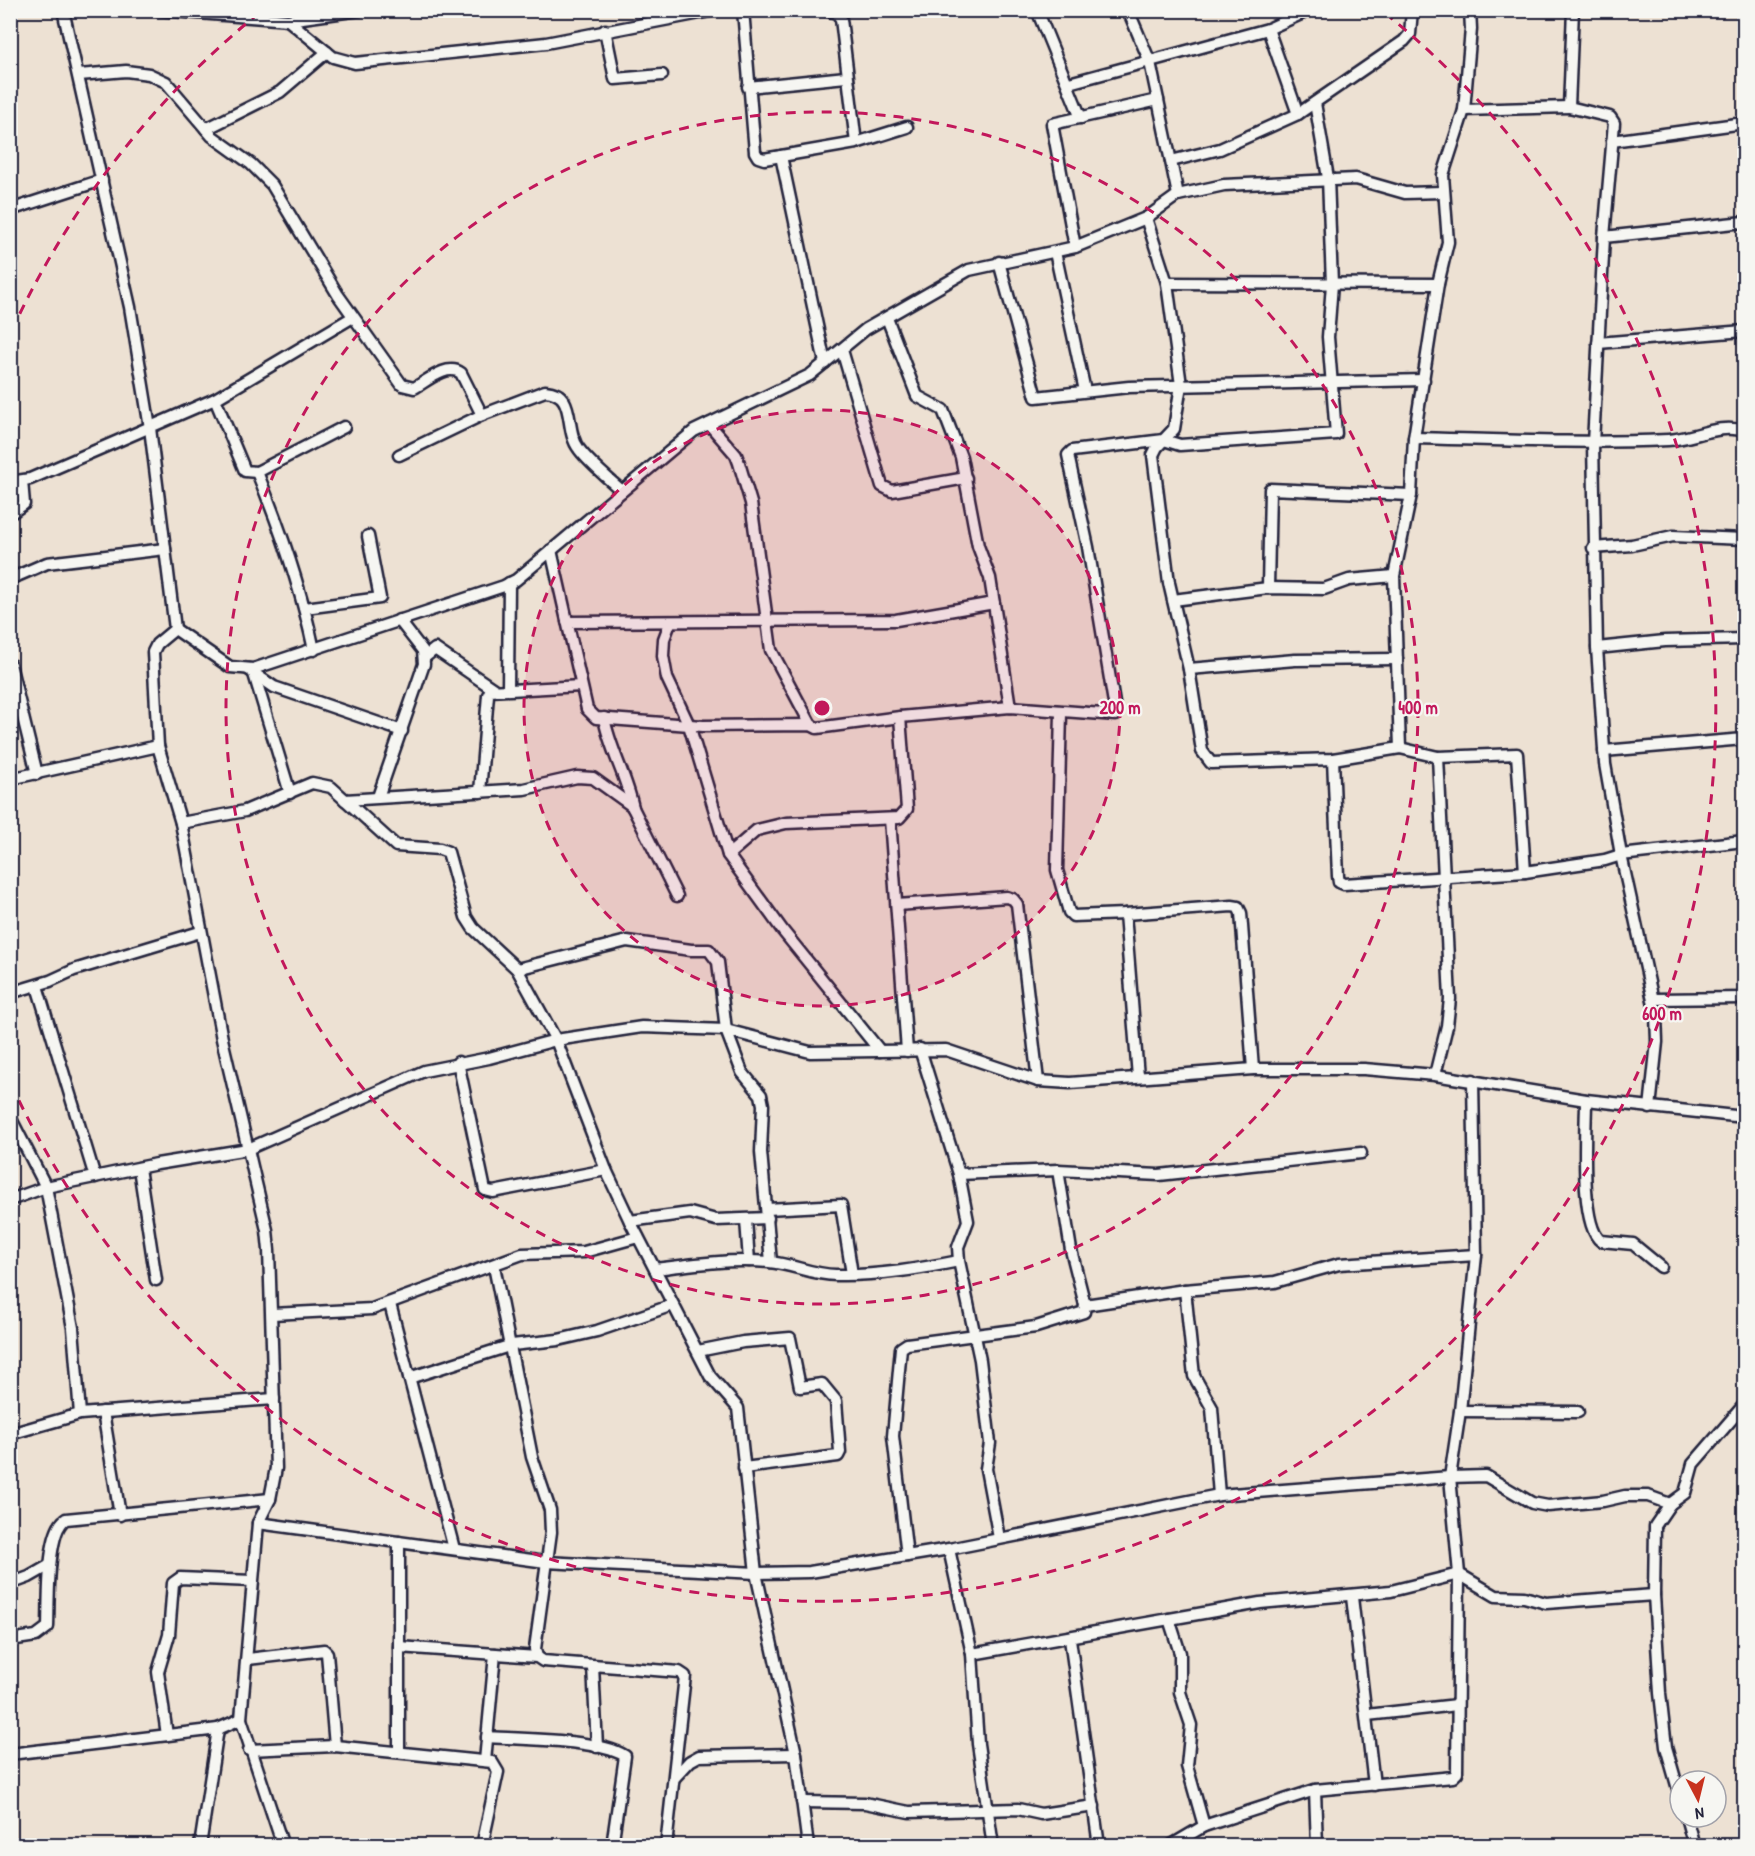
<svg xmlns="http://www.w3.org/2000/svg" width="1755" height="1856" viewBox="0 0 1755 1856" font-family="'Patrick Hand',sans-serif">
	<style>
		.lines { fill: none; stroke-linecap: round; stroke-linejoin: round }
		.minor-casing { stroke: #22223b; stroke-width: 15 }
		.minor { stroke: #f6f6f2; stroke-width: 10 }
		.ring { fill: none; stroke: #c2185b; stroke-width: 3; stroke-dasharray: 10 8 }
		.centre { fill: #c2185b; stroke: #f6f6f2; stroke-width: 3 }
		.ring-label { font-size: 18px; text-anchor: middle; font-weight: bold; fill: #c2185b; stroke: #f6f6f2; stroke-width: 4.5; stroke-linejoin: round; paint-order: stroke }
	</style>
	<rect width="100%" height="100%" fill="#ede1d3"/>
	<filter id="ink" filterUnits="userSpaceOnUse"><feTurbulence type="fractalNoise" baseFrequency=".0167" numOctaves="2"/><feDisplacementMap in="SourceGraphic" scale="12" xChannelSelector="R" yChannelSelector="G"/><feConvolveMatrix kernelMatrix="1 2 1 2 8 2 1 2 1" color-interpolation-filters="sRGB"/></filter>
	<g filter="url(#ink)">
		<g class="lines">
			<g class="minor-casing">
				<g id="minor">
					<path d="M63,10l67,297 20,121 25,201"/>
					<path d="M158,10l130,10 72,-10"/>
					<path d="M743,10l12,142 3,5 6,2 92,-16 51,-16"/>
					<path d="M825,10l12,3 4,6 15,124"/>
					<path d="M1037,10l44,108"/>
					<path d="M1128,10l22,52 28,133"/>
					<path d="M1573,10l-4,97 41,10 4,6 -10,114 -11,206 4,205 8,116 16,91 35,159 1,28 -7,66"/>
					<path d="M288,20l45,37 22,6 191,-20 170,-33"/>
					<path d="M1268,29l30,85"/>
					<path d="M605,30l10,49 47,-4"/>
					<path d="M79,75l47,-4 23,3 17,8 46,54 39,28 21,21 66,110 64,90 12,3c13,-7 33,-25 47,-15l21,42"/>
					<path d="M1069,83l199,-54 42,-19"/>
					<path d="M748,87l98,-10"/>
					<path d="M1464,110l105,-3"/>
					<path d="M206,129l74,-37 47,-40"/>
					<path d="M1612,141l132,-18"/>
					<path d="M781,156l44,207"/>
					<path d="M1171,161l49,-12 78,-35 106,-73 6,-7 2,-24"/>
					<path d="M10,210l92,-30"/>
					<path d="M1146,218l21,65 14,102 -7,44 -17,18 -4,8 16,128 20,86 13,82 9,12 122,-4 67,-11 38,9 79,-3 8,118"/>
					<path d="M1604,237l140,-15"/>
					<path d="M1075,247l-23,-123 106,-24"/>
					<path d="M1055,252l30,139"/>
					<path d="M999,262l37,135 93,-10 295,-7"/>
					<path d="M1167,283l271,1"/>
					<path d="M887,318l30,78 26,14 18,47 17,89 12,32 20,129"/>
					<path d="M1598,343l146,-12"/>
					<path d="M842,350l40,136 10,5 74,-13"/>
					<path d="M215,399l30,72 12,1 87,-45"/>
					<path d="M709,424l27,31 3,8 12,40 20,147 40,75"/>
					<path d="M1414,438c84,2 169,6 254,2 25,-1 51,-17 76,-9"/>
					<path d="M399,455l83,-40 63,-24c33,2 18,38 34,58 11,15 29,29 43,42"/>
					<path d="M257,472c24,58 44,116 57,178"/>
					<path d="M10,482l20,-3 185,-80 138,-82"/>
					<path d="M10,514l14,-10 -2,-23"/>
					<path d="M1593,548l39,-3 41,-9 71,3"/>
					<path d="M551,550l36,159 9,9 107,8 108,-1 6,3 83,-11 110,-10 106,8 -28,-168 -20,-92 4,-4 92,-11 16,5 156,-11 -8,-97 4,-53 -4,-106 -13,-75"/>
					<path d="M10,579l37,-16 118,-14"/>
					<path d="M1268,588l2,-99 141,6"/>
					<path d="M1173,600l95,-12 56,1 25,-9 45,-4"/>
					<path d="M305,608l75,-10 -12,-62"/>
					<path d="M567,622l329,-2 98,-17"/>
					<path d="M670,623l-6,16 -1,17 4,22 22,47 39,130 55,76 97,120"/>
					<path d="M175,629l55,38 23,2 251,-83 12,-6 178,-149 116,-56 56,-46 103,-59 106,-23 71,-29 32,-23 46,-10 132,-6 49,14 37,-1"/>
					<path d="M175,629l-18,15 -4,8 5,94 23,77 41,216 45,191 2,20 7,218 -6,31 -12,24 -17,196 42,127"/>
					<path d="M1597,648l68,-7 79,-2"/>
					<path d="M425,657l10,-8 60,41"/>
					<path d="M10,664l27,110"/>
					<path d="M248,669l26,18 128,44"/>
					<path d="M1189,669l106,-9 102,-1"/>
					<path d="M254,674l36,119"/>
					<path d="M508,689l1,-106"/>
					<path d="M1061,713l-4,157 12,42 4,4 52,-2 107,-8 6,1 3,6 12,156"/>
					<path d="M604,718c6,32 23,59 29,90"/>
					<path d="M1400,748l-6,-172 17,-81 3,-57 24,-154 10,-42 -5,-67 21,-65 7,-81 -1,-19"/>
					<path d="M1604,751l140,-12"/>
					<path d="M1333,759l5,117 1,6 5,2 181,-12 80,-12 16,-5 123,-14"/>
					<path d="M10,779l148,-33"/>
					<path d="M480,792l8,-97 2,-4 91,-5"/>
					<path d="M378,797l46,-133 -1,-13 -24,-31"/>
					<path d="M345,800l179,-11 53,-12 16,1 39,28 45,90"/>
					<path d="M890,819l17,232"/>
					<path d="M181,823l64,-12 67,-28 19,4 65,59 44,3 8,3 18,65 7,11 44,41 39,71 50,130 24,51 80,155 28,32 18,165 40,181 12,92"/>
					<path d="M728,855l29,-25 29,-7 113,-5 8,-9 -7,-92"/>
					<path d="M897,905l110,-8 6,2 4,5 21,177"/>
					<path d="M1125,914l13,163"/>
					<path d="M517,969l110,-28 64,9h18l9,12 8,68 16,42 19,23 2,10 -2,47 10,110"/>
					<path d="M37,986l58,191"/>
					<path d="M10,993l40,-12 24,-11 126,-38"/>
					<path d="M1654,999l90,-1"/>
					<path d="M920,1049l39,125 9,47 -10,26 1,14 21,99 10,83 -4,26 13,69"/>
					<path d="M458,1062l27,128 8,2 113,-22"/>
					<path d="M1435,1075l12,-49 3,-27 -12,-242"/>
					<path d="M1586,1100c0,28 -7,125 15,141l32,3 28,23"/>
					<path d="M10,1117l36,70 27,141 7,86"/>
					<path d="M139,1168l17,112"/>
					<path d="M959,1174l99,-4 101,5 202,-22"/>
					<path d="M10,1200l36,-13 111,-23 91,-15 176,-78 65,-13 67,-18 86,-13 84,3 84,22 136,-2 92,31 32,2 183,-14h111l71,6 151,25 158,17"/>
					<path d="M767,1209l74,-4 11,69"/>
					<path d="M746,1220l3,41"/>
					<path d="M630,1221l60,-8 26,7 52,-2"/>
					<path d="M494,1266l38,191 18,53 1,22 -16,117 2,8"/>
					<path d="M655,1269c38,-5 75,-10 114,-7 23,2 44,13 67,13 42,1 83,-6 123,-14"/>
					<path d="M1185,1290l9,86 18,32 7,87"/>
					<path d="M390,1304l64,245"/>
					<path d="M1085,1305l100,-15 90,-8 64,-18 137,-9"/>
					<path d="M272,1314l100,-5 150,-55 62,-2 54,-15"/>
					<path d="M698,1351l45,-9 47,-4 10,49 22,-3 14,17 4,51 -2,4 -94,12"/>
					<path d="M409,1378l103,-33 46,-5 39,-9 76,-26"/>
					<path d="M1460,1411l118,1"/>
					<path d="M103,1412l17,103"/>
					<path d="M10,1434l70,-20 194,-15"/>
					<path d="M258,1523l288,39 210,11 54,-1 139,-23 270,-54 231,-18 36,-1 46,27 16,3 55,-5 22,-5h23l22,8"/>
					<path d="M399,1542v210"/>
					<path d="M949,1549l23,105 6,90 15,102"/>
					<path d="M907,1556l-14,-120 8,-88 6,-4 129,-17 48,-15 1,-7 -14,-55 -13,-80"/>
					<path d="M10,1584l19,-7 21,-12"/>
					<path d="M1352,1597l22,188"/>
					<path d="M1169,1619l11,34v39l11,33 -4,41 17,60"/>
					<path d="M1070,1639l29,207"/>
					<path d="M10,1640l26,-4 12,-9c1,-22 -2,-97 18,-108l204,-20"/>
					<path d="M399,1647l138,10 6,4 136,11 6,4 -19,170"/>
					<path d="M972,1654l288,-51 131,-12 68,-17 37,22 28,1 22,6 108,-8"/>
					<path d="M248,1659l76,-9 3,3 8,93"/>
					<path d="M593,1666l4,81"/>
					<path d="M1367,1715l90,-10"/>
					<path d="M167,1735l-9,-63 11,-37 4,-52 7,-5 72,3"/>
					<path d="M487,1737c32,2 112,2 138,19l-13,90"/>
					<path d="M249,1750l86,-4 157,16 6,10 -16,74"/>
					<path d="M10,1754l208,-25 23,-10"/>
					<path d="M485,1761l10,-107"/>
					<path d="M675,1777l15,-16 9,-5 97,-2"/>
					<path d="M1315,1790l2,56"/>
					<path d="M1680,1796l-14,-49 -6,-54 -6,-98 1,-69 15,-22 15,-11 8,-29 51,-59"/>
					<path d="M802,1802l63,1 44,9 109,-3 23,5 53,-8"/>
					<path d="M1686,1817l8,29"/>
					<path d="M200,1846l18,-117"/>
					<path d="M1170,1846l34,-20 111,-36 138,-13 4,-4 2,-199 -9,-97 10,-66 16,-156 -3,-175"/>
				</g>
			</g>
			<use href="#minor" class="minor"/>
		</g>
	</g>
	<circle cx="822" cy="708" r="298" fill="#c2185b" fill-opacity=".12"/>
	<g class="ring">
		<circle cx="822" cy="708" r="298"/>
		<circle cx="822" cy="708" r="596"/>
		<path d="M12 330A894 894 0 0 1 259 13M1385 13A894 894 0 1 1 12 1086"/>
	</g>
	<circle cx="822" cy="708" r="9" class="centre"/>
	<g class="ring-label">
		<text x="1120" y="714">200 m</text>
		<text x="1418" y="714">400 m</text>
		<text x="1662" y="1020">600 m</text>
	</g>
	<rect width="1755" height="1856" fill="none" stroke="#f6f6f2" stroke-width="36"/>
	<rect x="18" y="18" width="1719" height="1820" fill="none" stroke="#22223b" stroke-width="2" filter="url(#ink)"/>
	<g transform="translate(1698 1799) rotate(173)"><circle r="28" fill="#f6f6f2" stroke="#a1a1a9" stroke-width="1.5"/>
	<path d="M0-4.5L10 22L0 15L-10 22Z" fill="#c8321e"/>
	<text y="-9" font-size="16" font-weight="bold" text-anchor="middle" fill="#22223b">N</text>
	</g>
</svg>
